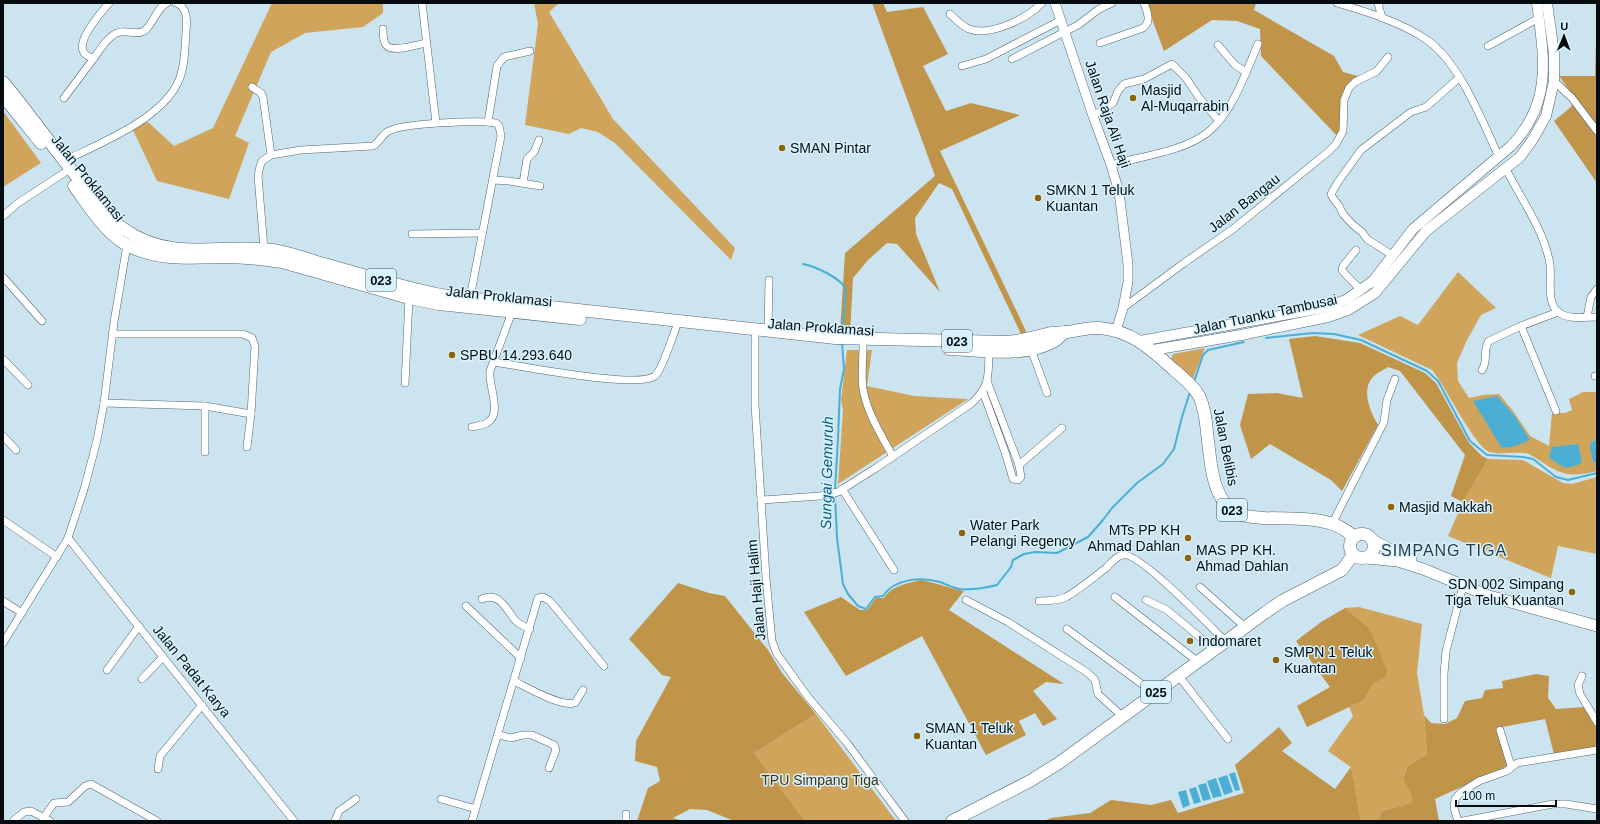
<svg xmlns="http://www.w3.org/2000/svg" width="1600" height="824" viewBox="0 0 1600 824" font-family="Helvetica,sans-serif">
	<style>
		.green { fill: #d0a45b }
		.forest { fill: #c09549 }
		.water { fill: #4bafd5 }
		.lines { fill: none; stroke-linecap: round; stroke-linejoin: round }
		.stream { stroke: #4bafd5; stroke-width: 2 }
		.minor-casing { stroke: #506670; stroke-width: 8 }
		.tertiary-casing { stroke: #506670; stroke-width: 10 }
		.secondary-casing { stroke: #506670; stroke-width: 11 }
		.primary-casing { stroke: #506670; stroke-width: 12 }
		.trunk-casing { stroke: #506670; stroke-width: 13 }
		.minor { stroke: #fff; stroke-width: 7 }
		.tertiary { stroke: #fff; stroke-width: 9 }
		.secondary { stroke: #fff; stroke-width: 10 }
		.primary { stroke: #fff; stroke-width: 11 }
		.trunk { stroke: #fff; stroke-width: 12 }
		.poi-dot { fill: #8e6409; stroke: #d8f2fd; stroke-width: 1.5 }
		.labels { text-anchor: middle; stroke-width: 3; stroke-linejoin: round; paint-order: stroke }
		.shield { fill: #d8f2fd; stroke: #445257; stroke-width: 1 }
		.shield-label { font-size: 13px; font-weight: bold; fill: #050d10 }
		.poi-label { font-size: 14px; fill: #050d10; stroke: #d8f2fd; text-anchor: start }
		.street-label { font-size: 14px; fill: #050d10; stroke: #d8f2fd }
		.park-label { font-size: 14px; fill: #463312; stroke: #d8f2fd }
		.water-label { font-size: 15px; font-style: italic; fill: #0e5f79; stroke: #d8f2fd }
		.quarter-label { font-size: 16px; letter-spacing: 1px; fill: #283d46; stroke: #d8f2fd }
	</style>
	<rect width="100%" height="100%" fill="#cbe4f0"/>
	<g class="green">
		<path d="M272,3h111v10l-20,14 -58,6 -34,19 -36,84 14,7 -20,56 -72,-18 -26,-55 17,-4 26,24 39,-18z"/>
		<path d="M534,3h25l-10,9 64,107 122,129 -4,12 -116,-117 -17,-11 -17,-4 -12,6 -44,-9 13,-101z"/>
		<path d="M3,111l38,52 -38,24z"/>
		<path d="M1458,272l38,36 -15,7 -14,25 -10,23 1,18 11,17 14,-3 16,-1 14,17 17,25 19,10 3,-33h13l7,-3 -3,-11 14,-7h14v48l-6,2 2,20 4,1v8c-22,5 -32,6 -52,-7 -5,-3 -10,-7 -16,-10 -8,-3 -28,1 -39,-2 -15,-4 -45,-67 -58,-82l-74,-35 42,-19 18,9z"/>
		<path d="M1205,348l-13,33 -22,-20 3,-7z"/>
		<path d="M847,350h25l-5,36 47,10 54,3 -130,85 5,-74 -2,-10z"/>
		<path d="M1488,459l35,1 40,23 9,1 25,-7v77l-39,-8 -7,32 -103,-42 15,-34z"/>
		<path d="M1359,607l63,17 -5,49 7,42 3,39 -19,12 -5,11 9,20 -1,6 -29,8 -4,10h-17l-10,-54 -23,-16 25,-35 -4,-9 15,-7 9,-16 12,-6 -15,-49 -25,-21z"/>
		<path d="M816,714l80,107h-91l-51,-68z"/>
	</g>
	<g class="forest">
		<path d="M872,3h11l4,9 36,-5 25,47 -25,12 23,45 25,-8 49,12 -80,36 86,180 -4,5 -70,-147 -13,-6 -24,35 1,16 24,58 -43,-48 -10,-1 -19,17 -15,18 -3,56 -10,-2 5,-79 90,-77z"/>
		<path d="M1146,3h110l-2,7 80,46 9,16 15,4 -12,10 -3,9 -1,33 -4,9 -77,-81 -1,-27 -23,-8 -25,-1 -48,31z"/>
		<path d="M1597,3v180l-43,-62 17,-14 3,-10 -15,-21h36z"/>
		<path d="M1315,336l45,7 65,30 11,10 33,60 13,13 6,3 -25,43 -12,-6 14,-41 -65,-84 -12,-4c-4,3 -12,6 -16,11 -11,13 -1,35 6,47l-36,66 -11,-11 -61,-36 -19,15 -11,-34 8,-31 29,-1 26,5 -14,-59z"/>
		<path d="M921,580c15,3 28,8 43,11l-15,19 115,74 -18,-2 -13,9 24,28 -14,7 -8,-13 -16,8 7,14 -40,20 -64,-119 -76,40 -42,-64 37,-15 19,13h7l9,-12h8c7,-12 24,-15 37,-18z"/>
		<path d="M678,583l31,10 16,3 43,54 14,23 34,41 -62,39 51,68h-71l-27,-11 -17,-1 -17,9 10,3h-46l11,-33 12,-7 -3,-14 -22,-6 1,-20 35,-64 -9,-2 -33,-36z"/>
		<path d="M1345,608l25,21 17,42 -2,7 -12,6 -9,16 -57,27 -10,-21 33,-19 -34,-46 25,-19z"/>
		<path d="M1536,674l13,2 -1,22 8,11 28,-2 13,19v21l-43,7 -9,-35 -48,9 10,38 -72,33 4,22h-61l4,-10 29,-8 1,-6 -9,-19 5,-12 19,-12 -3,-39 7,8 14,1 12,-6 8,-17 17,-3 3,-8 18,-2 -1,-7z"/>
		<path d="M1279,727l13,16 -10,8 53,38 16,-22 10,54h-317l7,-3 39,-5 21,-13 40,5 20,-5 7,13 66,-20 -9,-28z"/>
	</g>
	<g class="water">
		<path d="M1497,396l17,19 16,25c-9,3 -19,10 -29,7l-28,-46z"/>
		<path d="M1597,440v23l-4,-1 -3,-15 1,-5z"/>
		<path d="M1578,444l4,19c-19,8 -18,5 -33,-6l3,-10z"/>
		<path d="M1235,772l5,18 -5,1 -6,-17z"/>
		<path d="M1227,775l6,17 -9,3 -6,-17z"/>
		<path d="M1216,778l6,18 -9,2 -6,-17z"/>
		<path d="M1206,783l5,16 -8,2 -5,-16z"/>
		<path d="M1196,787l5,15 -7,2 -5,-15z"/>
		<path d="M1186,790l4,15 -7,3 -5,-16z"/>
	</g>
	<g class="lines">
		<g class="stream">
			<path d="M803,264c11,2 39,14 43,26l-4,45"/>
			<path d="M1266,338l47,-5 21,1 27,6 66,31 11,10 32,60 17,14 36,2 10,2 23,18 12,3 29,-7"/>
			<path d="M1194,382l9,-27 5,-5 36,-8"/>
			<path d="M835,490l3,-51 2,-50 4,-20 -2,-26"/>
			<path d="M835,495l2,43 6,46 5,10 10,12 8,3 9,-12 8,-1c12,-18 38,-19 57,-14 6,2 13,6 20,7 11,1 25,-1 37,-4l14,-18 2,-7 11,-6 11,-2 22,1 31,-16 15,-17 9,-12 25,-25 26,-19 11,-15 8,-32 8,-25"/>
		</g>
		<g class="minor-casing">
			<g id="minor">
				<path d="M109,3c-9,11 -45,50 -15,55 6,-8 14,-22 23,-25 9,-4 19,3 27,-2 10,-7 12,-23 23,-28"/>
				<path d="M422,3l14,120"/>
				<path d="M1337,3c30,9 64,19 90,37 33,23 55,81 72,117"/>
				<path d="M1378,3l4,15"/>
				<path d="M950,14c6,6 12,12 19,15 21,8 59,-11 73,-26"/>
				<path d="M383,29c0,5 0,12 3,16 6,8 31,0 40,-2"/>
				<path d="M1100,43l43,-15c9,-7 4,-16 1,-25"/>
				<path d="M1218,45l17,20 11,7"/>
				<path d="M1488,46l51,-28"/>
				<path d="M1012,59l66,-34 21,-16 13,-6"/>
				<path d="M962,66l24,-7 75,-39"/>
				<path d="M1554,81l18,17 25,33"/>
				<path d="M252,87l9,6 2,4 8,58"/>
				<path d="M64,98l30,-40"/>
				<path d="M1093,116l20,-13 5,-12 6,-7 20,-5 28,-15 14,14 12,18 21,25"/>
				<path d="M488,122l9,-56 7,-9 26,-6"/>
				<path d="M64,161c36,-18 99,-42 115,-81 6,-14 6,-33 7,-48 1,-11 2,-25 -10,-29"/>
				<path d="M1111,165c30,-9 71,-13 96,-32 25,-19 39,-61 51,-89"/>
				<path d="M1506,169c15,30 38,61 44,95 2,14 -4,38 8,48 10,8 27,5 39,5"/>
				<path d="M493,180l16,1 31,5"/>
				<path d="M523,183l4,-24 7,-7 5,-12"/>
				<path d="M3,216l15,-13 46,-30"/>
				<path d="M412,234l70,-1"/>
				<path d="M264,249l-6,-73 2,-10 2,-5 9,-6 30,-5 72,-4c7,-4 9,-12 16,-15 14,-8 89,-11 107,-8l3,3 2,10 -31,162"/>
				<path d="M1356,250l-13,16 -1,4 4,5 15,15"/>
				<path d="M1392,255l-25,-16 -5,-7 -9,-7 -10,-11 -4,-8 -6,-8 -2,-4 7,-12 23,-32 50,-38 15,-5 33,-29"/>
				<path d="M3,277l39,44"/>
				<path d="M1123,308l61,-45 49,-34 95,-77 8,-8 7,-13 1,-31 5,-12 6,-6 22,-11 11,-14"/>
				<path d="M1587,317l4,-20 6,-8"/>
				<path d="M1521,326l35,85"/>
				<path d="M768,330l1,-50"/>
				<path d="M112,334h131l9,4 3,8 -4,68 -4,33"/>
				<path d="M755,337v68l11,173 6,63 5,13 31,43 39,46 58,78"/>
				<path d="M863,346c0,14 -2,29 0,43 4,24 19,47 30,68"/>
				<path d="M1031,349l16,44"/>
				<path d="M3,359l25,26"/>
				<path d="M494,362c27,4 143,27 161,14 7,-6 17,-38 21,-48"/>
				<path d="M1482,370c7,-11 0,-20 7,-29l32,-15 37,-14"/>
				<path d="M1595,376h2"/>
				<path d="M405,383l4,-85"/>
				<path d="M983,392l22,60 8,27 5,1 3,-3 -2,-12 -32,-84"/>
				<path d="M104,403l101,3 46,8"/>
				<path d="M205,406v46"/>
				<path d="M472,427c5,-1 11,-2 15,-4 16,-9 1,-38 3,-52l22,-59"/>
				<path d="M3,436l13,14"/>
				<path d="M1019,465l43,-37"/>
				<path d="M842,489l52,81"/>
				<path d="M761,500l59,-4 18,-4 38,-24 96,-65c19,-18 16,-28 17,-52"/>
				<path d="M3,520l54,37"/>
				<path d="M1332,524l52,-102 3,-22 8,-21"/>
				<path d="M68,538l226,283"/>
				<path d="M1200,587l45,40"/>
				<path d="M1115,597l82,64"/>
				<path d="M482,599c18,-8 24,11 34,22 4,4 9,6 14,8"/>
				<path d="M966,600l42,22 80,51 7,7 3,14 25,23"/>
				<path d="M1146,600l21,10 47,39"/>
				<path d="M3,601l19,12"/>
				<path d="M1039,601c9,0 19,0 27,-4 14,-8 28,-20 40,-29 5,-5 10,-12 17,-13 15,-4 88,72 102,86"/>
				<path d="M466,606l55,52"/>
				<path d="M1067,629l87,64"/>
				<path d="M3,643l65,-105 17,-52 12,-46 7,-37 10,-81 13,-77"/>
				<path d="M107,670l32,-44"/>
				<path d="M1178,675l50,64"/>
				<path d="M1582,676l-4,9 2,9 17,28"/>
				<path d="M142,679l21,-22"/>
				<path d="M514,681c14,7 47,26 61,22l8,-13"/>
				<path d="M1444,719v-45l2,-23 17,-65"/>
				<path d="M1500,730l11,36"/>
				<path d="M499,735l12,3 12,-3h9l22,10 2,5 -7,18"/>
				<path d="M158,769l2,-13 42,-51"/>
				<path d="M441,799l35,10"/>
				<path d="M626,814v7"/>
				<path d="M44,817l10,-14 14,-1 17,-16 6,-2 66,37"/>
				<path d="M13,821l11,-9 7,-1 19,10"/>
				<path d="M335,821l4,-10 17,-12"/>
				<path d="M472,821l66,-223 5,-1 7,4 54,65"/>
				<path d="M1458,821l-4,-13 1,-9 5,-6 19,-12 28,-10 10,-8 80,-13"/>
				<path d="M1463,821l90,-17h13l31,5"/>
			</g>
		</g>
		<g class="tertiary-casing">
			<path id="tertiary" d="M1055,3l38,113 18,49 8,27 9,72v18l-5,26 -7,23"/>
		</g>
		<g class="secondary-casing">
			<g id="secondary">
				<path d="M1140,341l188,-34 18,-7 27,-19 40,-52 98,-83c42,-44 33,-88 26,-143"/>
				<path d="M1153,350l88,-15 87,-18 20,-7 27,-17 51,-62 94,-74 13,-18 13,-23 8,-35v-28l-7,-50"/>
			</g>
		</g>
		<g class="primary-casing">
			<g id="primary">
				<path d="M1374,541l37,19"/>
				<path d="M1366,558l32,3 25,8 66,27 108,30"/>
			</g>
		</g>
		<g class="trunk-casing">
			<g id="trunk">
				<path d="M3,82c30,36 56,74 86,110 10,13 21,28 35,37 43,31 89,17 138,20 21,1 42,9 62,15 39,11 77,23 117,31l394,43 171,4c16,-1 30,-5 45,-9 5,-1 10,0 15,-1 11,-1 22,-5 33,-4 32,2 53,22 75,42 9,8 20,16 25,26 7,14 7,30 9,45 3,23 4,51 22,68 9,8 23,8 35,9 29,1 67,-3 89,19"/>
				<path d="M3,96l38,47"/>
				<path d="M74,186c15,20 31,47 53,59 30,16 64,13 97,12 19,0 39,2 58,5l127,36 30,6 141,15"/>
				<path d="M949,349c33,1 73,9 104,-7 4,-2 8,-7 12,-10"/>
				<circle cx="1362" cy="546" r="12"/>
				<path d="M952,821l78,-40 29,-18 207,-151 16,-11 60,-31 11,-15"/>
			</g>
		</g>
		<use href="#minor" class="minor"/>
		<use href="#tertiary" class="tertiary"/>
		<use href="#secondary" class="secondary"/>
		<use href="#primary" class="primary"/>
		<use href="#trunk" class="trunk"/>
	</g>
	<g class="poi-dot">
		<circle cx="1133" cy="98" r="4"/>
		<circle cx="782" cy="148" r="4"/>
		<circle cx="1038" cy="198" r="4"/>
		<circle cx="452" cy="355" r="4"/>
		<circle cx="1391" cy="507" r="4"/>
		<circle cx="962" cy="533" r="4"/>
		<circle cx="1188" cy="538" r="4"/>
		<circle cx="1188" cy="558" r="4"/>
		<circle cx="1572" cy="592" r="4"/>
		<circle cx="1190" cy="641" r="4"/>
		<circle cx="1276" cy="660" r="4"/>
		<circle cx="917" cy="736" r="4"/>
	</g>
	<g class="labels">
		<g class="shield">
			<rect x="366" y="269" width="30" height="22" rx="3"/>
			<rect x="942" y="330" width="30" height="22" rx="3"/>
			<rect x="1217" y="499" width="30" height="22" rx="3"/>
			<rect x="1141" y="681" width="30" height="22" rx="3"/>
		</g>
		<g class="shield-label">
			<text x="381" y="285">023</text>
			<text x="957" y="346">023</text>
			<text x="1232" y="515">023</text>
			<text x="1156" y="697">025</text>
		</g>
		<g class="poi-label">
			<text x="1141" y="95">Masjid<tspan x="1141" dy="16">Al-Muqarrabin</tspan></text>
			<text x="790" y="153">SMAN Pintar</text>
			<text x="1046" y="195">SMKN 1 Teluk<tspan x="1046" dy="16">Kuantan</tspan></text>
			<text x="460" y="360">SPBU 14.293.640</text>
			<text x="1399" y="512">Masjid Makkah</text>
			<text x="970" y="530">Water Park<tspan x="970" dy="16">Pelangi Regency</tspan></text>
			<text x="1180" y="535" text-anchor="end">MTs PP KH<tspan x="1180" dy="16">Ahmad Dahlan</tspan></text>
			<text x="1196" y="555">MAS PP KH.<tspan x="1196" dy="16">Ahmad Dahlan</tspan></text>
			<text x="1564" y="589" text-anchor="end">SDN 002 Simpang<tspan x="1564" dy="16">Tiga Teluk Kuantan</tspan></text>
			<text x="1198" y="646">Indomaret</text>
			<text x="1284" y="657">SMPN 1 Teluk<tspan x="1284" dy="16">Kuantan</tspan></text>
			<text x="925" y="733">SMAN 1 Teluk<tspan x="925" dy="16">Kuantan</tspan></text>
		</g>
		<g class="street-label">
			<text transform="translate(1108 114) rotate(71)" y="5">Jalan Raja Ali Haji</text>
			<text transform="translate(88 178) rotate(51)" y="5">Jalan Proklamasi</text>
			<text transform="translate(1244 203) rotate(-38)" y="5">Jalan Bangau</text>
			<text transform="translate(499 296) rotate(6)" y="5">Jalan Proklamasi</text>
			<text transform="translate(1265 314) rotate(-12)" y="5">Jalan Tuanku Tambusai</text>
			<text transform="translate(821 327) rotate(4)" y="5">Jalan Proklamasi</text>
			<text transform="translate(1226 447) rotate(79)" y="5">Jalan Belibis</text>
			<text transform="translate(756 590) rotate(-95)" y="5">Jalan Haji Halim</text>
			<text transform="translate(192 671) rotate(51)" y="5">Jalan Padat Karya</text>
		</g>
		<g class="park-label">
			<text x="820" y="785">TPU Simpang Tiga</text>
		</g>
		<g class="water-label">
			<text transform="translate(827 473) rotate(-89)" y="5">Sungai Gemuruh</text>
		</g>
		<g class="quarter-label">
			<text x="1444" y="556">SIMPANG TIGA</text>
		</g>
	</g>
	<rect width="1600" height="824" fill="none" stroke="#050d10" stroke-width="8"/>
	<g transform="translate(1564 36) rotate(1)" stroke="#d8f2fd" stroke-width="3" paint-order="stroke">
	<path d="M0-3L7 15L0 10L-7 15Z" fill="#050d10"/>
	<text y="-6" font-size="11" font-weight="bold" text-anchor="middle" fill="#050d10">U</text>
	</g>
	<path d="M1456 800v6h100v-6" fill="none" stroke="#050d10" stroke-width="2"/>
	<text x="1462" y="800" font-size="12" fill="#050d10" stroke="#d8f2fd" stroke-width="3" paint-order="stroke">100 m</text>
</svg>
